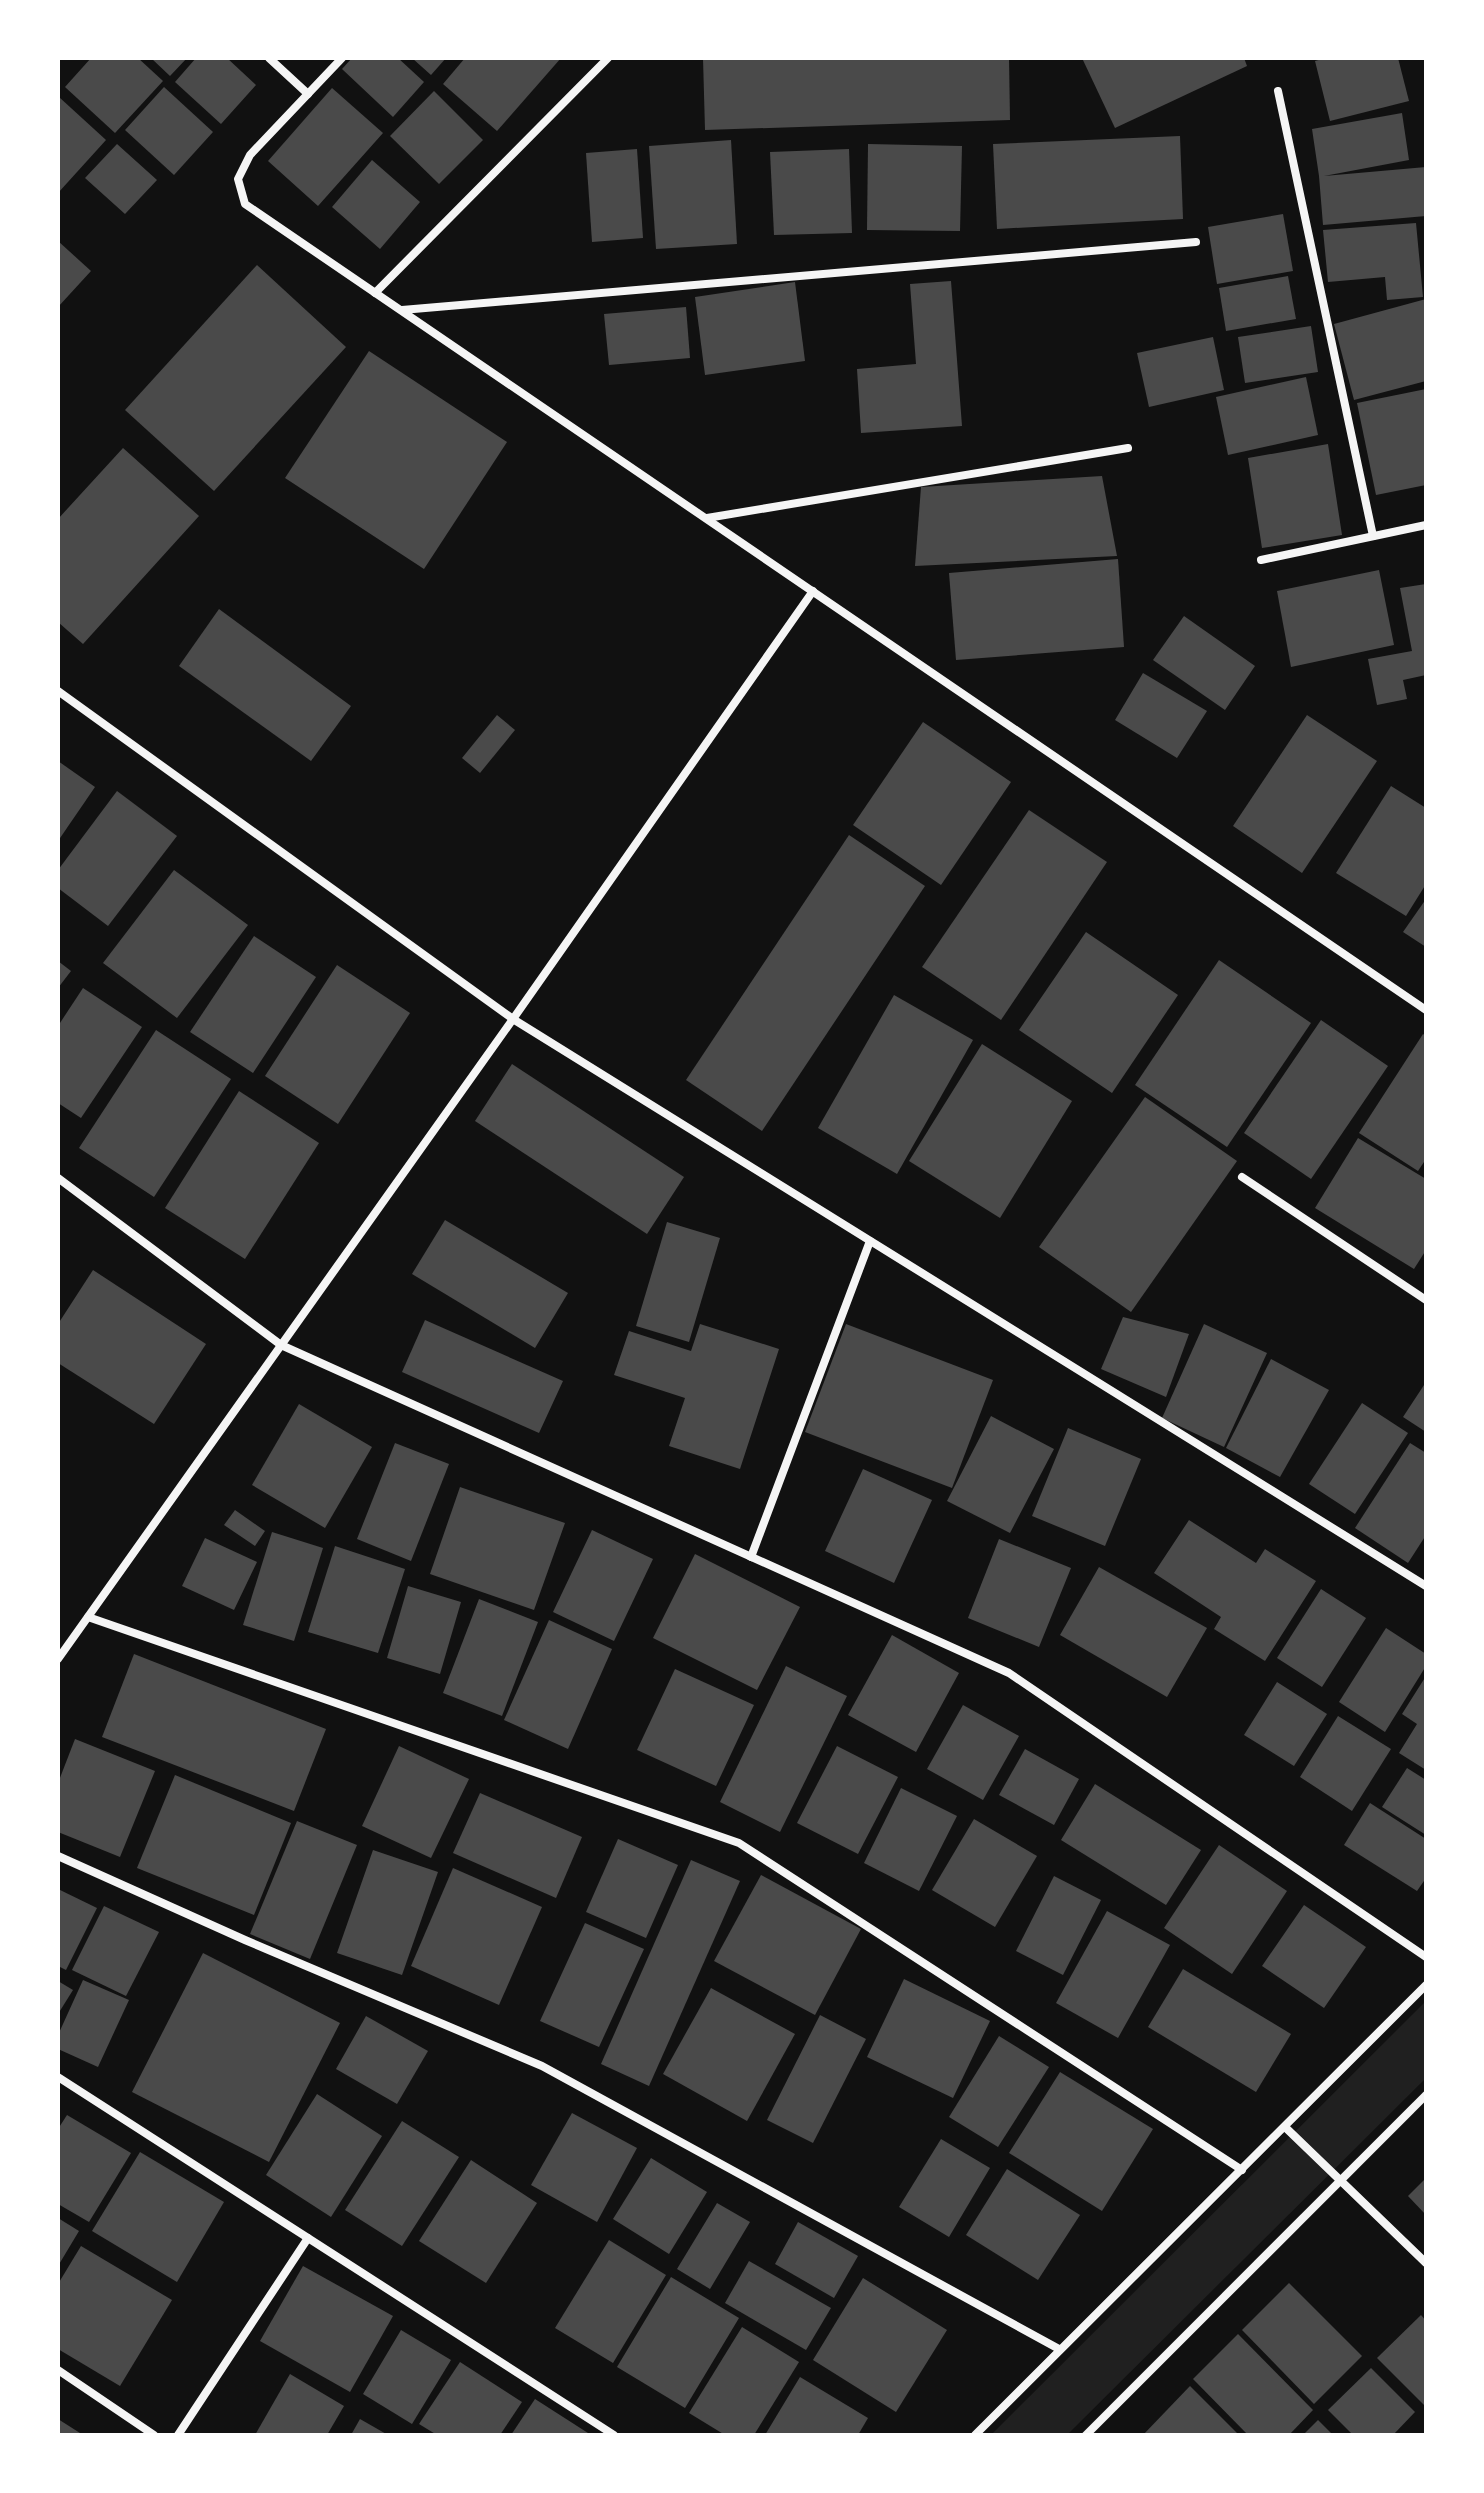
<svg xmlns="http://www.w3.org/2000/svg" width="1484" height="2493" viewBox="0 0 1484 2493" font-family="Rubik,sans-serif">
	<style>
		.green { fill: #202020 }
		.building { fill: #4a4a4a }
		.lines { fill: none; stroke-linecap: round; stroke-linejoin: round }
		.minor { stroke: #f5f5f5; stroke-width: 8 }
	</style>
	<rect width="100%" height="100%" fill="#111"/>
	<path class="green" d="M1426,2001v77l-359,357h-76z"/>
	<g class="building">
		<path d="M91,58h47l25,23 -48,52 -50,-46z"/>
		<path d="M151,58h36l-17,18z"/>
		<path d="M196,58h31l29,27 -35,39 -46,-42z"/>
		<path d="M352,58h46l26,24 -31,35 -51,-48z"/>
		<path d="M412,58h34l-15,17z"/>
		<path d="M465,58h96l-64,73 -54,-47z"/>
		<path d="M703,58h306l1,62 -305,10z"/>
		<path d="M1082,58h162l3,8 -132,62z"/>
		<path d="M1326,58h72l11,43 -79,20 -15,-60z"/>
		<path d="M164,87l49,45 -39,43 -49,-45z"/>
		<path d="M332,88l51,45 -65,73 -50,-45z"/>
		<path d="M434,91l49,49 -44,44 -49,-48z"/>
		<path d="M59,97l47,43 -48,53v-95z"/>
		<path d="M1402,113l7,47 -85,16 102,-9v49l-103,9 -4,-49 -7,-47z"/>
		<path d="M1180,136l3,83 -186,10 -4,-85z"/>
		<path d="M731,140l6,104 -81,5 -7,-103z"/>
		<path d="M117,144l40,36 -32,34 -40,-36z"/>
		<path d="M868,144l94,2 -2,85 -93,-1z"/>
		<path d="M637,149l6,89 -51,4 -6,-89z"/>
		<path d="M849,149l3,84 -78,2 -4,-83z"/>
		<path d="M372,160l48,42 -40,47 -48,-42z"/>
		<path d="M1283,214l10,57 -76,13 -9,-57z"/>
		<path d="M1416,223l7,74 -36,3 -2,-23 -57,5 -5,-52z"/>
		<path d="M58,241l33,30 -33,36z"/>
		<path d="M257,265l89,82 -132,144 -89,-81z"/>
		<path d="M1288,276l8,43 -70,12 -7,-43z"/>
		<path d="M951,281l11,145 -101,7 -4,-64 59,-5 -6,-80z"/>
		<path d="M795,282l10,79 -100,14 -10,-78z"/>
		<path d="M1426,299v82l-72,19 -20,-76z"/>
		<path d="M686,307l4,51 -81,7 -5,-51z"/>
		<path d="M1311,326l7,46 -73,11 -7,-46z"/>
		<path d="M1213,337l11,53 -75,17 -12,-54z"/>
		<path d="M369,351l138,91 -83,127 -139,-91z"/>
		<path d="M1306,377l12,58 -90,20 -12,-58z"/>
		<path d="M1426,389v96l-50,10 -19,-92z"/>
		<path d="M1328,444l14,91 -80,13 -14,-90z"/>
		<path d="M123,448l76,68 -116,128 -25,-22v-103z"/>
		<path d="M1102,476l15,80 -202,10 6,-79z"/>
		<path d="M1118,559l6,88 -168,13 -7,-87z"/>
		<path d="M1379,570l15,75 -103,22 -14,-76z"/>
		<path d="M1426,584v91l-23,5 4,19 -30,6 -9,-46 44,-8 -12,-63z"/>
		<path d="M219,609l132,97 -40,55 -132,-95z"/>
		<path d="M1184,616l71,50 -30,44 -72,-50z"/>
		<path d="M1143,673l64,38 -30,47 -62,-38z"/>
		<path d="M497,715l18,15 -35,43 -18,-15z"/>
		<path d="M1307,715l70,46 -75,112 -69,-47z"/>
		<path d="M923,722l88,60 -70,103 -88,-60z"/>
		<path d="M58,761l37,26 -37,54z"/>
		<path d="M1391,786l35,22v76l-20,32 -70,-43z"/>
		<path d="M117,791l60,45 -69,90 -50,-38v-18z"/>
		<path d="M1029,810l78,52 -106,158 -79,-53z"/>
		<path d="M849,835l76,51 -163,245 -76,-51z"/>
		<path d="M174,870l74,55 -71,93 -74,-55z"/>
		<path d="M1426,899v48l-23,-15z"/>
		<path d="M1086,932l92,63 -66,98 -93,-63z"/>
		<path d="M254,936l62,41 -63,96 -63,-41z"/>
		<path d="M1219,960l92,63 -84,124 -92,-62z"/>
		<path d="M58,961l13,10 -13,17z"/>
		<path d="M337,965l73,48 -72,111 -73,-48z"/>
		<path d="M83,988l59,39 -61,91 -23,-15v-77z"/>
		<path d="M894,995l79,45 -76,134 -79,-46z"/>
		<path d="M1321,1020l67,46 -77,113 -67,-46z"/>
		<path d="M156,1030l75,49 -77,118 -75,-49z"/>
		<path d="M1423,1034l3,2v123l-8,12 -59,-38z"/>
		<path d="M982,1044l90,57 -72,117 -91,-57z"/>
		<path d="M512,1064l172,113 -37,57 -172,-113z"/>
		<path d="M239,1091l80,52 -74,116 -80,-51z"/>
		<path d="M1145,1097l92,64 -106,151 -92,-65z"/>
		<path d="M1358,1138l68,41v71l-12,19 -99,-61z"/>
		<path d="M445,1220l123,73 -33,55 -123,-74z"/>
		<path d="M667,1222l53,16 -31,104 -53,-16z"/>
		<path d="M93,1270l113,74 -52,80 -96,-61v-39z"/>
		<path d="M1123,1317l66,17 -23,63 -65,-28z"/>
		<path d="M425,1320l138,61 -24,52 -137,-61z"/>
		<path d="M700,1324l79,25 -39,120 -71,-23 16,-48 -71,-23 15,-44 62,20z"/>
		<path d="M846,1324l147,56 -41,108 -147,-56z"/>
		<path d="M1204,1324l63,29 -43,94 -62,-29z"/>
		<path d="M1271,1359l58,31 -49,87 -54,-29z"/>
		<path d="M1426,1382v50l-23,-15z"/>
		<path d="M1362,1403l46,30 -53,81 -46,-30z"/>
		<path d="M299,1404l73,43 -47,81 -73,-43z"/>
		<path d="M991,1416l63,33 -44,84 -63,-32z"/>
		<path d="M1068,1428l73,31 -36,87 -73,-30z"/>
		<path d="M395,1443l54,21 -38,97 -54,-22z"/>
		<path d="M1410,1443l16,10v82l-18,28 -53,-35z"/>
		<path d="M863,1469l69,31 -38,83 -69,-32z"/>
		<path d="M460,1487l105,36 -31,87 -104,-36z"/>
		<path d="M235,1510l30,21 -10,15 -31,-21z"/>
		<path d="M1189,1520l67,43 9,-14 51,32 -51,80 -51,-32 7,-12 -67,-44z"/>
		<path d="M592,1530l61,29 -39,82 -61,-29z"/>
		<path d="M272,1532l51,16 -29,93 -51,-16z"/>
		<path d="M205,1538l52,24 -23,48 -52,-24z"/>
		<path d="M999,1539l72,29 -32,79 -71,-29z"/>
		<path d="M335,1546l70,23 -27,84 -70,-21z"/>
		<path d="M695,1554l105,53 -43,83 -104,-52z"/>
		<path d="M1099,1567l108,61 -40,69 -107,-62z"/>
		<path d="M408,1586l53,16 -21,72 -53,-16z"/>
		<path d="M1321,1589l45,29 -44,69 -45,-29z"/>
		<path d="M479,1599l59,23 -36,94 -59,-23z"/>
		<path d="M549,1620l63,29 -44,100 -64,-29z"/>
		<path d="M1386,1628l40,26v12l-41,66 -46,-30z"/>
		<path d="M892,1635l67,38 -43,79 -68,-37z"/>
		<path d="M134,1654l192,75 -32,82 -192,-74z"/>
		<path d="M786,1666l61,30 -67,136 -60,-30z"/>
		<path d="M675,1669l79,36 -38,81 -79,-36z"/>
		<path d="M1426,1676v94l-27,-17 18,-29 -15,-10z"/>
		<path d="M1277,1682l50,32 -33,52 -50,-31z"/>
		<path d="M963,1705l56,31 -36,64 -56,-31z"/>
		<path d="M1338,1716l53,33 -39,62 -52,-34z"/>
		<path d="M75,1739l80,32 -35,86 -62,-25v-49z"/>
		<path d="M399,1746l70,33 -38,79 -69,-32z"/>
		<path d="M837,1746l61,31 -40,77 -61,-31z"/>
		<path d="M1025,1749l54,30 -25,46 -55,-30z"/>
		<path d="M1407,1768l19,12v55l-44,-28z"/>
		<path d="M175,1775l116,48 -37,92 -117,-47z"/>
		<path d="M1095,1784l106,66 -35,55 -105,-65z"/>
		<path d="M901,1788l56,28 -38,75 -55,-28z"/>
		<path d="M480,1793l102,44 -26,61 -103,-45z"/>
		<path d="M1370,1803l56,36v39l-9,13 -73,-46z"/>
		<path d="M974,1819l63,37 -42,71 -63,-37z"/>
		<path d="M297,1821l60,24 -47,114 -60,-25z"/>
		<path d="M618,1839l60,26 -32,73 -60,-26z"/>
		<path d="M1219,1845l68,46 -55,83 -68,-46z"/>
		<path d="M373,1850l65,22 -36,103 -65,-22z"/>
		<path d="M691,1860l49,21 -91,205 -48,-22z"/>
		<path d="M453,1868l89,39 -43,98 -88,-39z"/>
		<path d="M761,1875l100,54 -46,86 -101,-54z"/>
		<path d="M1054,1876l47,24 -38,75 -47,-24z"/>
		<path d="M58,1889l39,19 -31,62 -8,-4z"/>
		<path d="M1304,1905l62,42 -42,61 -62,-42z"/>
		<path d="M104,1906l55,26 -33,64 -54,-26z"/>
		<path d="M1107,1911l63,34 -52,93 -62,-35z"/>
		<path d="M585,1923l59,26 -45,98 -59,-26z"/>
		<path d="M203,1953l137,70 -71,139 -137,-70z"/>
		<path d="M1183,1969l108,65 -35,58 -108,-65z"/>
		<path d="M904,1979l86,42 -37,77 -86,-41z"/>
		<path d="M83,1980l46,20 -31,67 -40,-18v-14z"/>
		<path d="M58,1981l15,9 -15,24z"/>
		<path d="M711,1988l84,46 -48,87 -84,-47z"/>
		<path d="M820,2015l46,24 -53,104 -46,-23z"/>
		<path d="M366,2016l62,35 -31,53 -61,-35z"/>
		<path d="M999,2036l50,31 -51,80 -49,-30z"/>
		<path d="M1060,2072l93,57 -51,82 -93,-58z"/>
		<path d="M317,2094l65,42 -51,81 -65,-42z"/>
		<path d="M572,2113l65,35 -40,74 -66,-37z"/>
		<path d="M67,2115l64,38 -42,69 -31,-18v-75z"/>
		<path d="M402,2121l57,36 -57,89 -57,-36z"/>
		<path d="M941,2139l49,29 -41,69 -50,-30z"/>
		<path d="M140,2152l84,50 -47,80 -85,-51z"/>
		<path d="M651,2158l56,34 -38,62 -56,-35z"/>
		<path d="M471,2160l66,43 -51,80 -67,-42z"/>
		<path d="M1007,2169l73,46 -42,65 -72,-45z"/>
		<path d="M1426,2178v37l-18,-19z"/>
		<path d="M717,2203l33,19 -40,67 -33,-20z"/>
		<path d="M58,2218l21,13 -21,35z"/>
		<path d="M798,2222l60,34 -24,42 -59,-34z"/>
		<path d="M609,2240l57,35 -53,88 -58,-35z"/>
		<path d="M81,2246l91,54 -52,86 -62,-37v-65z"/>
		<path d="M749,2261l82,47 -25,42 -81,-47z"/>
		<path d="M303,2266l90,50 -43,76 -90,-51z"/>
		<path d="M671,2277l68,41 -54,90 -68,-41z"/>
		<path d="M863,2278l84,52 -51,82 -83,-52z"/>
		<path d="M1289,2283l73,73 -48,48 -72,-74z"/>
		<path d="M1421,2315l5,6v86l-49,-49z"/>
		<path d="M742,2327l57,35 -45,73h-29l-36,-22z"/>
		<path d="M401,2330l50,30 -39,64 -49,-30z"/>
		<path d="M1238,2334l75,76 -24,25h-41l-55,-56z"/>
		<path d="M460,2362l62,40 -22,33h-63l-18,-11z"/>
		<path d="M1371,2368l44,44 -22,23h-40l-25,-25z"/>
		<path d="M290,2374l54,32 -17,29h-72z"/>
		<path d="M800,2377l68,41 -10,17h-93z"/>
		<path d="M1190,2386l49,49h-96z"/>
		<path d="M535,2399l53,34 -1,2h-76z"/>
		<path d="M58,2419l22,14 -1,2h-21z"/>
		<path d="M360,2419l28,16h-37z"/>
		<path d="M1318,2420l15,15h-30z"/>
	</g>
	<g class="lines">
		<g class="minor">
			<path d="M269,58l39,36"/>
			<path d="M342,58l-92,97 -12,24 7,25 1181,806"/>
			<path d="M1278,91l95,445"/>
			<path d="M375,293l233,-235"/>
			<path d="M402,310l794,-68"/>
			<path d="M707,518l421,-70"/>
			<path d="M1261,560l165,-35"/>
			<path d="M58,691l455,328 913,567"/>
			<path d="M1242,1177l184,123"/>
			<path d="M58,1178l223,167 728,328 417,284"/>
			<path d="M751,1557l119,-316"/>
			<path d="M88,1617l651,226 503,327"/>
			<path d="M58,1659l455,-640 300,-428"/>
			<path d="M58,1856l187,84 297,126 517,283"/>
			<path d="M58,2077l556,358"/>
			<path d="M1285,2127l141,136"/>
			<path d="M58,2370l96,65"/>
			<path d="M178,2435l130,-197"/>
			<path d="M975,2435l451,-450"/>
			<path d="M1086,2435l340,-340"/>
		</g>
	</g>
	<rect width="1484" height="2493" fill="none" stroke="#ffffff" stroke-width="120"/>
</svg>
